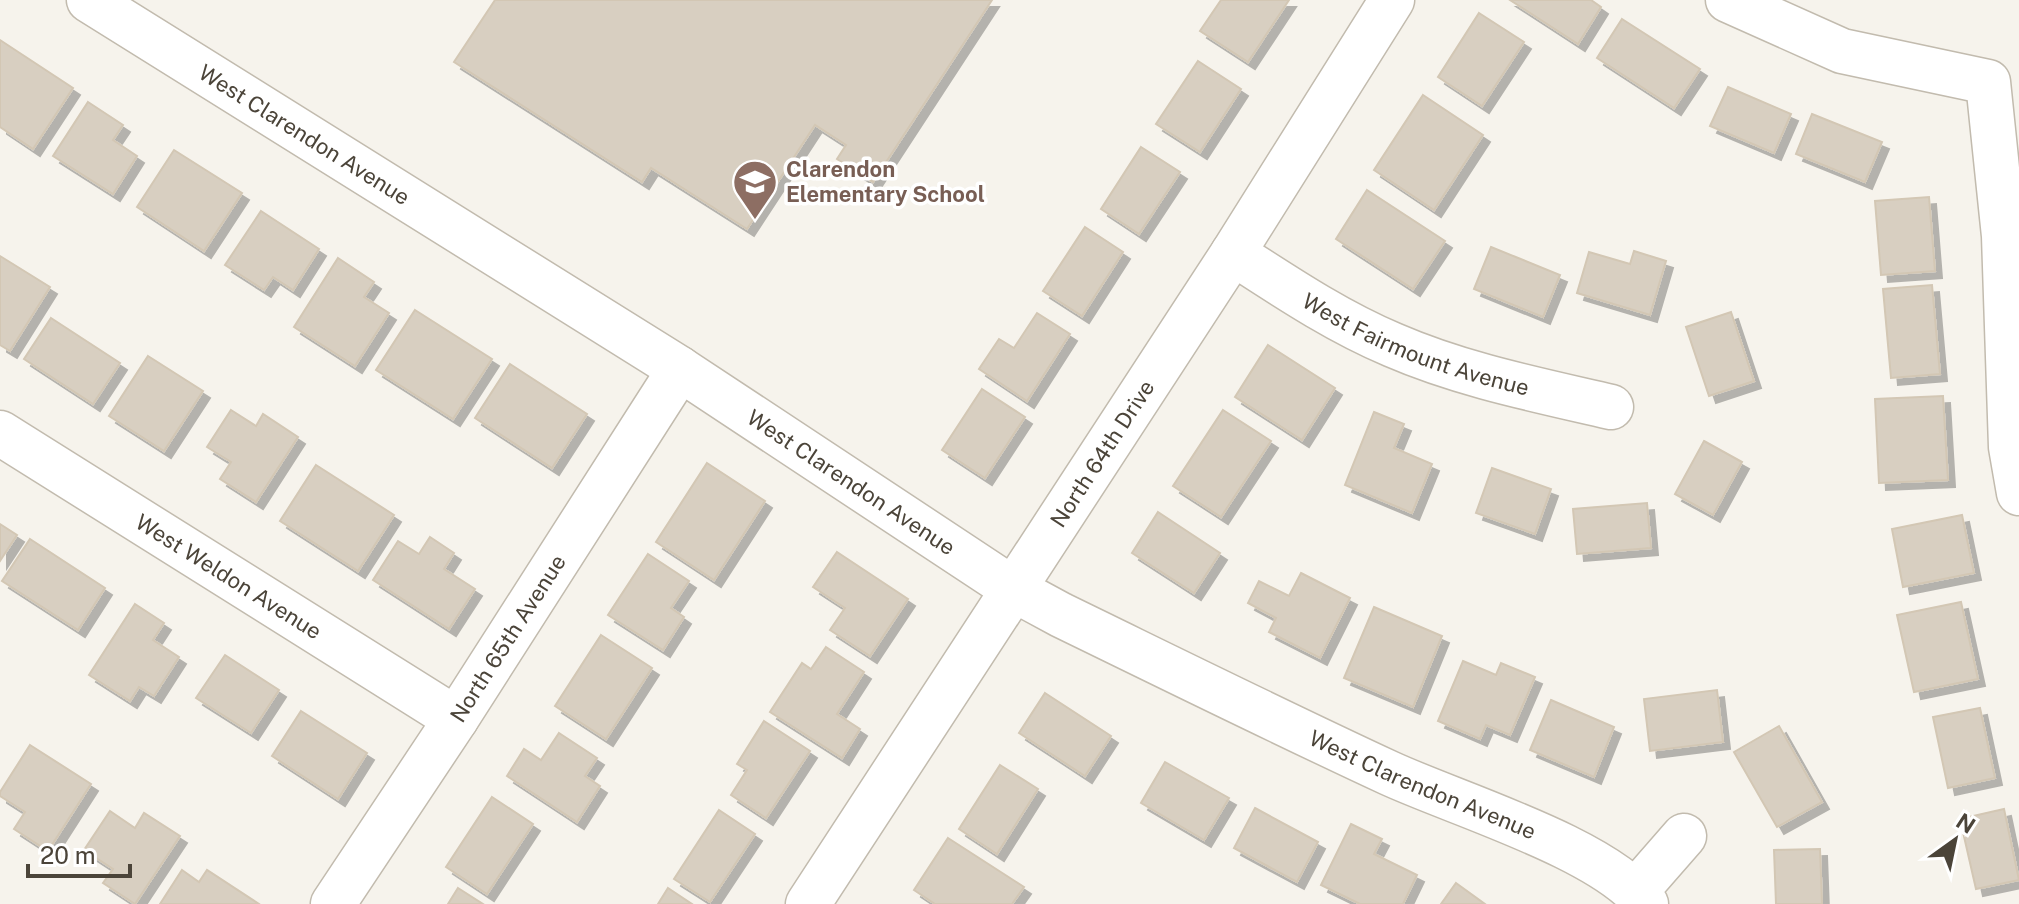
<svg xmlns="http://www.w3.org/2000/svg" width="2019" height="904" viewBox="0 0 2019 904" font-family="'Public Sans',sans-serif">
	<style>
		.building { fill: #d8cfc1; stroke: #d3c7b4; stroke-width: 2; filter: url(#shadow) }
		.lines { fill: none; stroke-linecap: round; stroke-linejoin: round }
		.minor-casing { stroke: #c2bbae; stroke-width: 47 }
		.minor { stroke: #fff; stroke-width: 44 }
		.labels { text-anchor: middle; stroke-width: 7; stroke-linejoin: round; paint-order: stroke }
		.street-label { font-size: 22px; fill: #4b4439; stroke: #fff }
		.education-label { font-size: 22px; font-weight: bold; fill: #785e54; stroke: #fff; text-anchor: start }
	</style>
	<defs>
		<filter id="shadow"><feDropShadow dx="7" dy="7" stdDeviation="0" flood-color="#0004"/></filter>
	</defs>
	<rect width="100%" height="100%" fill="#f6f3ec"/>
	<g class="building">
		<path d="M495,0h497l-119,182 -36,-23 9,-14 -31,-20 -68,104 -96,-61 -9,14 -188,-120z"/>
		<path d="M1221,0h68l-41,62 -48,-31z"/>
		<path d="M1510,0h81l10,7 -23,37z"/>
		<path d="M1479,13l45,29 -42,64 -44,-29z"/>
		<path d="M1622,19l78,50 -26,39 -77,-50z"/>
		<path d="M0,40l73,48 -40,61 -33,-22z"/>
		<path d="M1198,61l43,28 -41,63 -44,-28z"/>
		<path d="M1728,87l63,27 -17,39 -64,-27z"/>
		<path d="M1423,95l60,40 -49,75 -60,-40z"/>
		<path d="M88,102l35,23 -10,15 24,16 -24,38 -60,-38z"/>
		<path d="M1812,114l70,28 -17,40 -69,-28z"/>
		<path d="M1141,147l39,25 -41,62 -38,-25z"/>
		<path d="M174,150l68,43 -38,58 -67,-44z"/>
		<path d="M1367,190l78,51 -32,48 -77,-50z"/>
		<path d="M1929,197l6,74 -54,4 -6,-74z"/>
		<path d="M261,211l58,38 -26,41 -20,-13 -9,13 -39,-25z"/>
		<path d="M1085,227l38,25 -41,64 -39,-25z"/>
		<path d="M1491,247l69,28 -17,42 -69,-28z"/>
		<path d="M1634,251l32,10 -16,54 -73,-22 12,-41 41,12z"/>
		<path d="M0,256l50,31 -40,64 -10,-6z"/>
		<path d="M338,258l36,24 -10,15 25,16 -34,53 -61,-39z"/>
		<path d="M1932,285l8,89 -49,4 -8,-89z"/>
		<path d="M415,310l77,49 -39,60 -77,-49z"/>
		<path d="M1731,312l23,69 -45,15 -23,-69z"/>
		<path d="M1037,313l33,21 -43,67 -48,-32 20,-30 15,9z"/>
		<path d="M51,318l69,45 -27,41 -69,-45z"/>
		<path d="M1268,345l67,43 -33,52 -67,-43z"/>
		<path d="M148,356l55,35 -39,60 -55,-35z"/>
		<path d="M510,364l77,50 -35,54 -77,-50z"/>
		<path d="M982,389l43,28 -40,61 -43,-28z"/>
		<path d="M1943,396l5,84 -69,3 -4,-84z"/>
		<path d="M231,410l25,16 7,-12 35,23 -42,65 -36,-23 11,-17 -24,-15z"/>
		<path d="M1223,410l48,31 -50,76 -48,-31z"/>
		<path d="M1374,412l30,12 -10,24 38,16 -20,49 -67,-28z"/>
		<path d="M1704,441l38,21 -29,53 -38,-21z"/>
		<path d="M707,463l58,38 -51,79 -58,-38z"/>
		<path d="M316,465l78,50 -36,56 -78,-50z"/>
		<path d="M1492,468l59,21 -16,45 -59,-21z"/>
		<path d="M1647,503l4,45 -74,6 -4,-45z"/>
		<path d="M1158,512l62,41 -26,40 -62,-40z"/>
		<path d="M1962,515l12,58 -71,14 -11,-58z"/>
		<path d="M0,524l17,11 -17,26z"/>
		<path d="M430,537l24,16 -10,16 31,20 -26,40 -76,-49 25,-39 21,13z"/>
		<path d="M30,539l75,49 -27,42 -76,-49z"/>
		<path d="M837,552l71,47 -38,57 -40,-26 15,-22 -32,-21z"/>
		<path d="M648,554l41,27 -18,27 13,9 -21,33 -55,-35z"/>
		<path d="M1301,573l49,25 -30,60 -51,-26 7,-14 -28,-15 11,-22 30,15z"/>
		<path d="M1961,602l17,77 -64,13 -17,-77z"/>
		<path d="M135,604l29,19 -11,17 26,17 -25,39 -15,-9 -9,14 -41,-26z"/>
		<path d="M1374,607l68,29 -29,71 -69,-29z"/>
		<path d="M601,635l51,33 -46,71 -51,-33z"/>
		<path d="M826,647l38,25 -27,42 23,15 -18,29 -72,-46 32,-49 9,6z"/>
		<path d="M225,655l54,35 -28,43 -55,-35z"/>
		<path d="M1463,661l33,14 5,-12 34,14 -25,58 -24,-10 -6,14 -42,-18z"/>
		<path d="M1717,690l6,52 -73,9 -6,-52z"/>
		<path d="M1045,693l66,43 -26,40 -66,-43z"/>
		<path d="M1551,700l63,27 -20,50 -64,-27z"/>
		<path d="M1980,708l15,70 -47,10 -15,-71z"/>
		<path d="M301,711l66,42 -29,46 -66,-43z"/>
		<path d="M764,721l46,30 -44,67 -35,-23 16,-25 -10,-6z"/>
		<path d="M1779,726l43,76 -45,25 -43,-75z"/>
		<path d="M559,733l38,25 -12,18 15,10 -23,36 -70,-46 17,-27 17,11z"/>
		<path d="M30,745l61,39 -43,67 -34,-22 11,-17 -25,-16v-4z"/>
		<path d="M1165,762l64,36 -25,42 -63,-37z"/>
		<path d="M1000,765l38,24 -41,65 -38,-25z"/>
		<path d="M492,797l41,27 -46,70 -41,-27z"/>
		<path d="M1255,808l63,34 -21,40 -63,-34z"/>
		<path d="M2004,809l15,71 -43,9 -16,-70z"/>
		<path d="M719,810l36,24 -45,68 -36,-23z"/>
		<path d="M110,811l25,17 9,-15 36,23 -45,68 -32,-21 10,-14 -29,-19z"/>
		<path d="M1351,824l31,15 -8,15 43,21 -14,29h-43l-39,-19z"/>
		<path d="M948,838l76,49 -12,17h-77l-21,-14z"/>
		<path d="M1820,849l2,55h-46l-2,-54z"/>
		<path d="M182,870l17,12 8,-12 52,34h-99z"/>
		<path d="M1456,883l29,21h-44z"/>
		<path d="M458,888l25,16h-35z"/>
		<path d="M668,888l24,16h-34z"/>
	</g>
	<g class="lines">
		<g class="minor-casing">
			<g id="minor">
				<path id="s1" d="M89,0l591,369 333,220 48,26c109,53 218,107 328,158 67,31 215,75 257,131"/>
				<path d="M1728,0l114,51 146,31 16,154 7,211 8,46"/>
				<path id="s2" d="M1233,253c51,33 103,68 160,92 69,30 145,45 218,62"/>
				<path id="s3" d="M0,433l456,286"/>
				<path d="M1636,891l48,-55"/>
				<path id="s4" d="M333,904l123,-185 224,-350"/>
				<path id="s5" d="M808,904l425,-651 159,-253"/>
			</g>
		</g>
		<use href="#minor" class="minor"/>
	</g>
	<defs>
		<g id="school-pin" transform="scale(2.3)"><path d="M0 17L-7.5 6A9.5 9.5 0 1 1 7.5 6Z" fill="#8d6e63" stroke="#fff"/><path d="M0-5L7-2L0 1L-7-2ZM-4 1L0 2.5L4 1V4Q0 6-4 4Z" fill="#fff"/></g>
	</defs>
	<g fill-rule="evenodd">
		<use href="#school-pin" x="755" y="182"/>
	</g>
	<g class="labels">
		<g class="street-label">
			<text dy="8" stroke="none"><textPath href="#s1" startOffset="254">West Clarendon Avenue</textPath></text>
			<text dy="8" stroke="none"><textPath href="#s2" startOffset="206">West Fairmount Avenue</textPath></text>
			<text dy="8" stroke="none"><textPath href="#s5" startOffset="538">North 64th Drive</textPath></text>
			<text dy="8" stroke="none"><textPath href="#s1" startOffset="902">West Clarendon Avenue</textPath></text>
			<text dy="8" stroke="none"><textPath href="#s3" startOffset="270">West Weldon Avenue</textPath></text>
			<text dy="8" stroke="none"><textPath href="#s4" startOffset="318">North 65th Avenue</textPath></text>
			<text dy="8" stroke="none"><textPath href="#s1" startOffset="1550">West Clarendon Avenue</textPath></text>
		</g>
		<g class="education-label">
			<text x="786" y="177">Clarendon<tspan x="786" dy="25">Elementary School</tspan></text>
		</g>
	</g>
	<g transform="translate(1955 840) rotate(33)" stroke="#ffffff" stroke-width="6" paint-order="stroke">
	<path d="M0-6L14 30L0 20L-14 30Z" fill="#4b4439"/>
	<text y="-12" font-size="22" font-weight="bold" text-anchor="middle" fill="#4b4439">N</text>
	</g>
	<path d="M28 864v12h102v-12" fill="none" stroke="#4b4439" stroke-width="4"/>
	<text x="40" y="864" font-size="24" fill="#4b4439" stroke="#ffffff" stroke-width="6" paint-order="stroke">20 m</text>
</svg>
